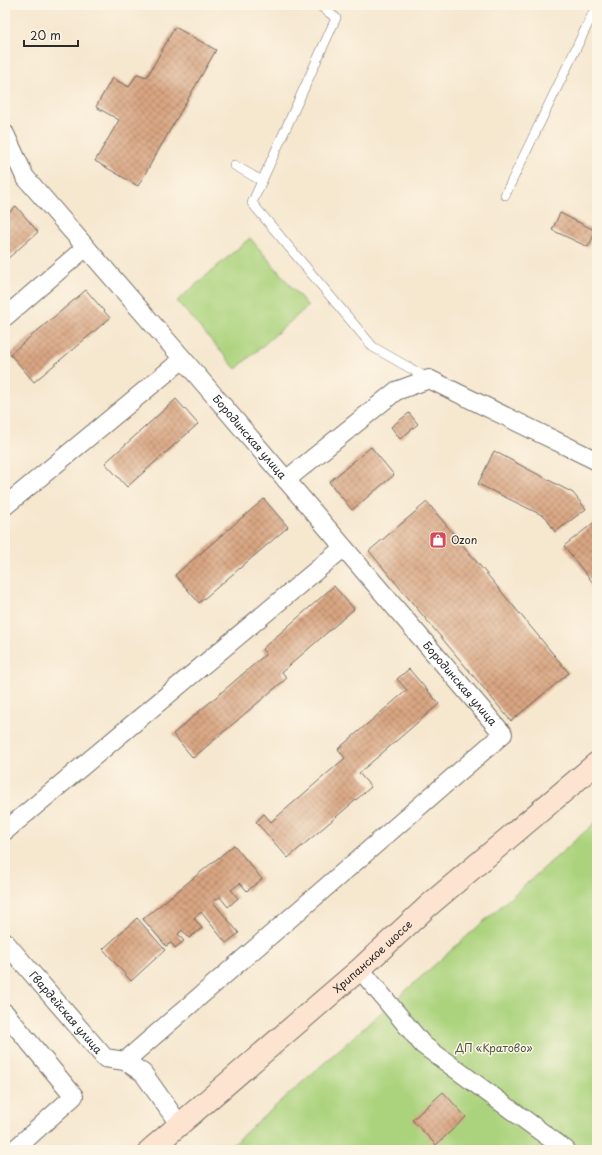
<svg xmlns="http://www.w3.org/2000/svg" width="602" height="1155" viewBox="0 0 602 1155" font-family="'Playpen Sans',sans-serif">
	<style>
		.garden { fill: #abd37d; stroke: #6b7f54 }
		.building { fill: url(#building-cross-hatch) }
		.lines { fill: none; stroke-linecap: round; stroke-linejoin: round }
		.service-casing { stroke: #726d64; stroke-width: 10 }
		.minor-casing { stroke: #726d64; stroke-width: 20 }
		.secondary-casing { stroke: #726d64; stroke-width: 24 }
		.service { stroke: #fff; stroke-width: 9 }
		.minor { stroke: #fff; stroke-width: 18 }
		.secondary { stroke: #fde4d0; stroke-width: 22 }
		.labels { text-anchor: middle; stroke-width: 3; stroke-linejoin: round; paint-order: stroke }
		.street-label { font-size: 11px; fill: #2b2b2b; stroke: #fcf5e5 }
		.poi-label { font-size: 11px; fill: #2b2b2b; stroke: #fcf5e5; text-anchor: start }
		.park-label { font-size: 11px; fill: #4b5540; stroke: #fcf5e5 }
	</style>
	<defs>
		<pattern id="building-cross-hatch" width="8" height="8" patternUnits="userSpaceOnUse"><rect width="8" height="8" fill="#d9a582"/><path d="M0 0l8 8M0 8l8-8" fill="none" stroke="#b0876b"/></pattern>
	</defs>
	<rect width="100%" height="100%" fill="#fcf5e5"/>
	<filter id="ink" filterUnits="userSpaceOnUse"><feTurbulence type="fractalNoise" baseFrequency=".025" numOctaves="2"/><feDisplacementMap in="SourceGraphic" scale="8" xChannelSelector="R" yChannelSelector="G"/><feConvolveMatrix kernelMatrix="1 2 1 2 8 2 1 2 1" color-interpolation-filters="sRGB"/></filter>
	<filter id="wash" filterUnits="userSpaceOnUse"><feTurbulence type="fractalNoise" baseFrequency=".012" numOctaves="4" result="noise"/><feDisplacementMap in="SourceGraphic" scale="16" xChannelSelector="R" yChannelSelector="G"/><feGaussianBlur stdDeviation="0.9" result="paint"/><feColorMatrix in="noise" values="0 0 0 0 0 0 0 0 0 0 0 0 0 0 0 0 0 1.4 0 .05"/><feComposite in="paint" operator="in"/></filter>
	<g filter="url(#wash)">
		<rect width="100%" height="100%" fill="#f6e7cf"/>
		<g class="garden">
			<path d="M250,238l58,68 -72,63 -59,-68z"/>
			<path d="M597,821v329h-371z"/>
		</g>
		<g id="blocks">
			<g class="building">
				<path d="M175,27l41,23 -78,136 -43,-25 24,-41 -23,-13 16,-29 17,9 8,-13 10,3z"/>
				<path d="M16,206l22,26 -33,29v-45z"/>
				<path d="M560,213l36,18 -8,16 -36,-17z"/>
				<path d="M86,290l24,28 -76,64 -24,-28z"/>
				<path d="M176,399l22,25 -71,63 -22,-24z"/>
				<path d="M409,413l9,11 -18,15 -9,-12z"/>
				<path d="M371,447l23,28 -42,35 -23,-28z"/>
				<path d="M494,451l79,42 13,16 -31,23 -9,-15 -68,-33z"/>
				<path d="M264,499l24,28 -89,76 -24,-28z"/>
				<path d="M427,502l142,171 -58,48 -142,-170z"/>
				<path d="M597,520v68l-33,-42z"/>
				<path d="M334,586l20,23 -72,63 5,6 -94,80 -20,-24 93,-80 -4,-5z"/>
				<path d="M409,669l30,35 -80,69 12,14 -83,71 -32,-36 8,-8 7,8 74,-64 -7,-9 69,-59 -10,-11z"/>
				<path d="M234,845l28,34 -15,12 -7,-8 -9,7 7,8 -10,9 -8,-10 -7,5 26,31 -13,10 -25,-31 -7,6 8,10 -13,10 -7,-8 -4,4 6,7 -9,7 -4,-5 -5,3 -23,-27z"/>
				<path d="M137,918l28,32 -34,31 -28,-32z"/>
				<path d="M443,1092l23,25 -30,28 -24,-25z"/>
			</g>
		</g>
	</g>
	<g filter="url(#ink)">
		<use href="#blocks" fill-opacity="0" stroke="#726d64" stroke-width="1"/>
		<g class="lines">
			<g class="service-casing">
				<g id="service">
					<path d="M319,5l17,13 -84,185 121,144 56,32"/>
					<path d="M234,165l28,16"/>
					<path d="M505,195l92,-190"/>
				</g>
			</g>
			<g class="minor-casing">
				<g id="minor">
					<path id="s1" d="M5,134l20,43 158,182 320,375 -378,327"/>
					<path d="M5,317l80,-69"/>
					<path d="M286,480l110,-89 33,-12 168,82"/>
					<path d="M5,506l178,-147"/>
					<path d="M5,831l338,-283"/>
					<path id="s2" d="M5,942l100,116 20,3 18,12 36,51"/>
					<path d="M360,969l63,76 143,105"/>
					<path d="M5,1013l69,83 -60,54"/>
				</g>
			</g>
			<g class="secondary-casing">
				<g id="secondary">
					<path id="s3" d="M150,1150l210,-181 68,-63 169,-143"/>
				</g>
			</g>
			<use href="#service" class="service"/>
			<use href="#minor" class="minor"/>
			<use href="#secondary" class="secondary"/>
		</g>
	</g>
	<defs>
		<g id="shop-square" transform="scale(0.9)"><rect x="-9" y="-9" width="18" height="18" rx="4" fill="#d1495b" stroke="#fcf5e5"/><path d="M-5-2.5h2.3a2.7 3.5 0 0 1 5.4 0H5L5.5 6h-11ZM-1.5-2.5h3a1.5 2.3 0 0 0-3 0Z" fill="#fff"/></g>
	</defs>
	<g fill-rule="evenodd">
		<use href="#shop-square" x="438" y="540"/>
	</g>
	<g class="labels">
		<g class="street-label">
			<text dy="4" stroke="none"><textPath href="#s1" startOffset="391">Бородинская улица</textPath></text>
			<text dy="4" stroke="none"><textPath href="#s1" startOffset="715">Бородинская улица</textPath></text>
			<text dy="4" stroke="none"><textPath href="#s3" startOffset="295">Хрипанское шоссе</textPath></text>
			<text dy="4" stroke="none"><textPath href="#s2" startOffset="93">Гвардейская улица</textPath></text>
		</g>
		<g class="poi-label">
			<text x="451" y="544">Ozon</text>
		</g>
		<g class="park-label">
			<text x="494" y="1052">ДП «Кратово»</text>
		</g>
	</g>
	<rect width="602" height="1155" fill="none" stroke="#fcf5e5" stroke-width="20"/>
	<path d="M24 40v6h54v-6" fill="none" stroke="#2b2b2b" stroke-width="2"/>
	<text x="30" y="40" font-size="12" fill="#2b2b2b" stroke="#fcf5e5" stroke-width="3" paint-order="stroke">20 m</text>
</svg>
